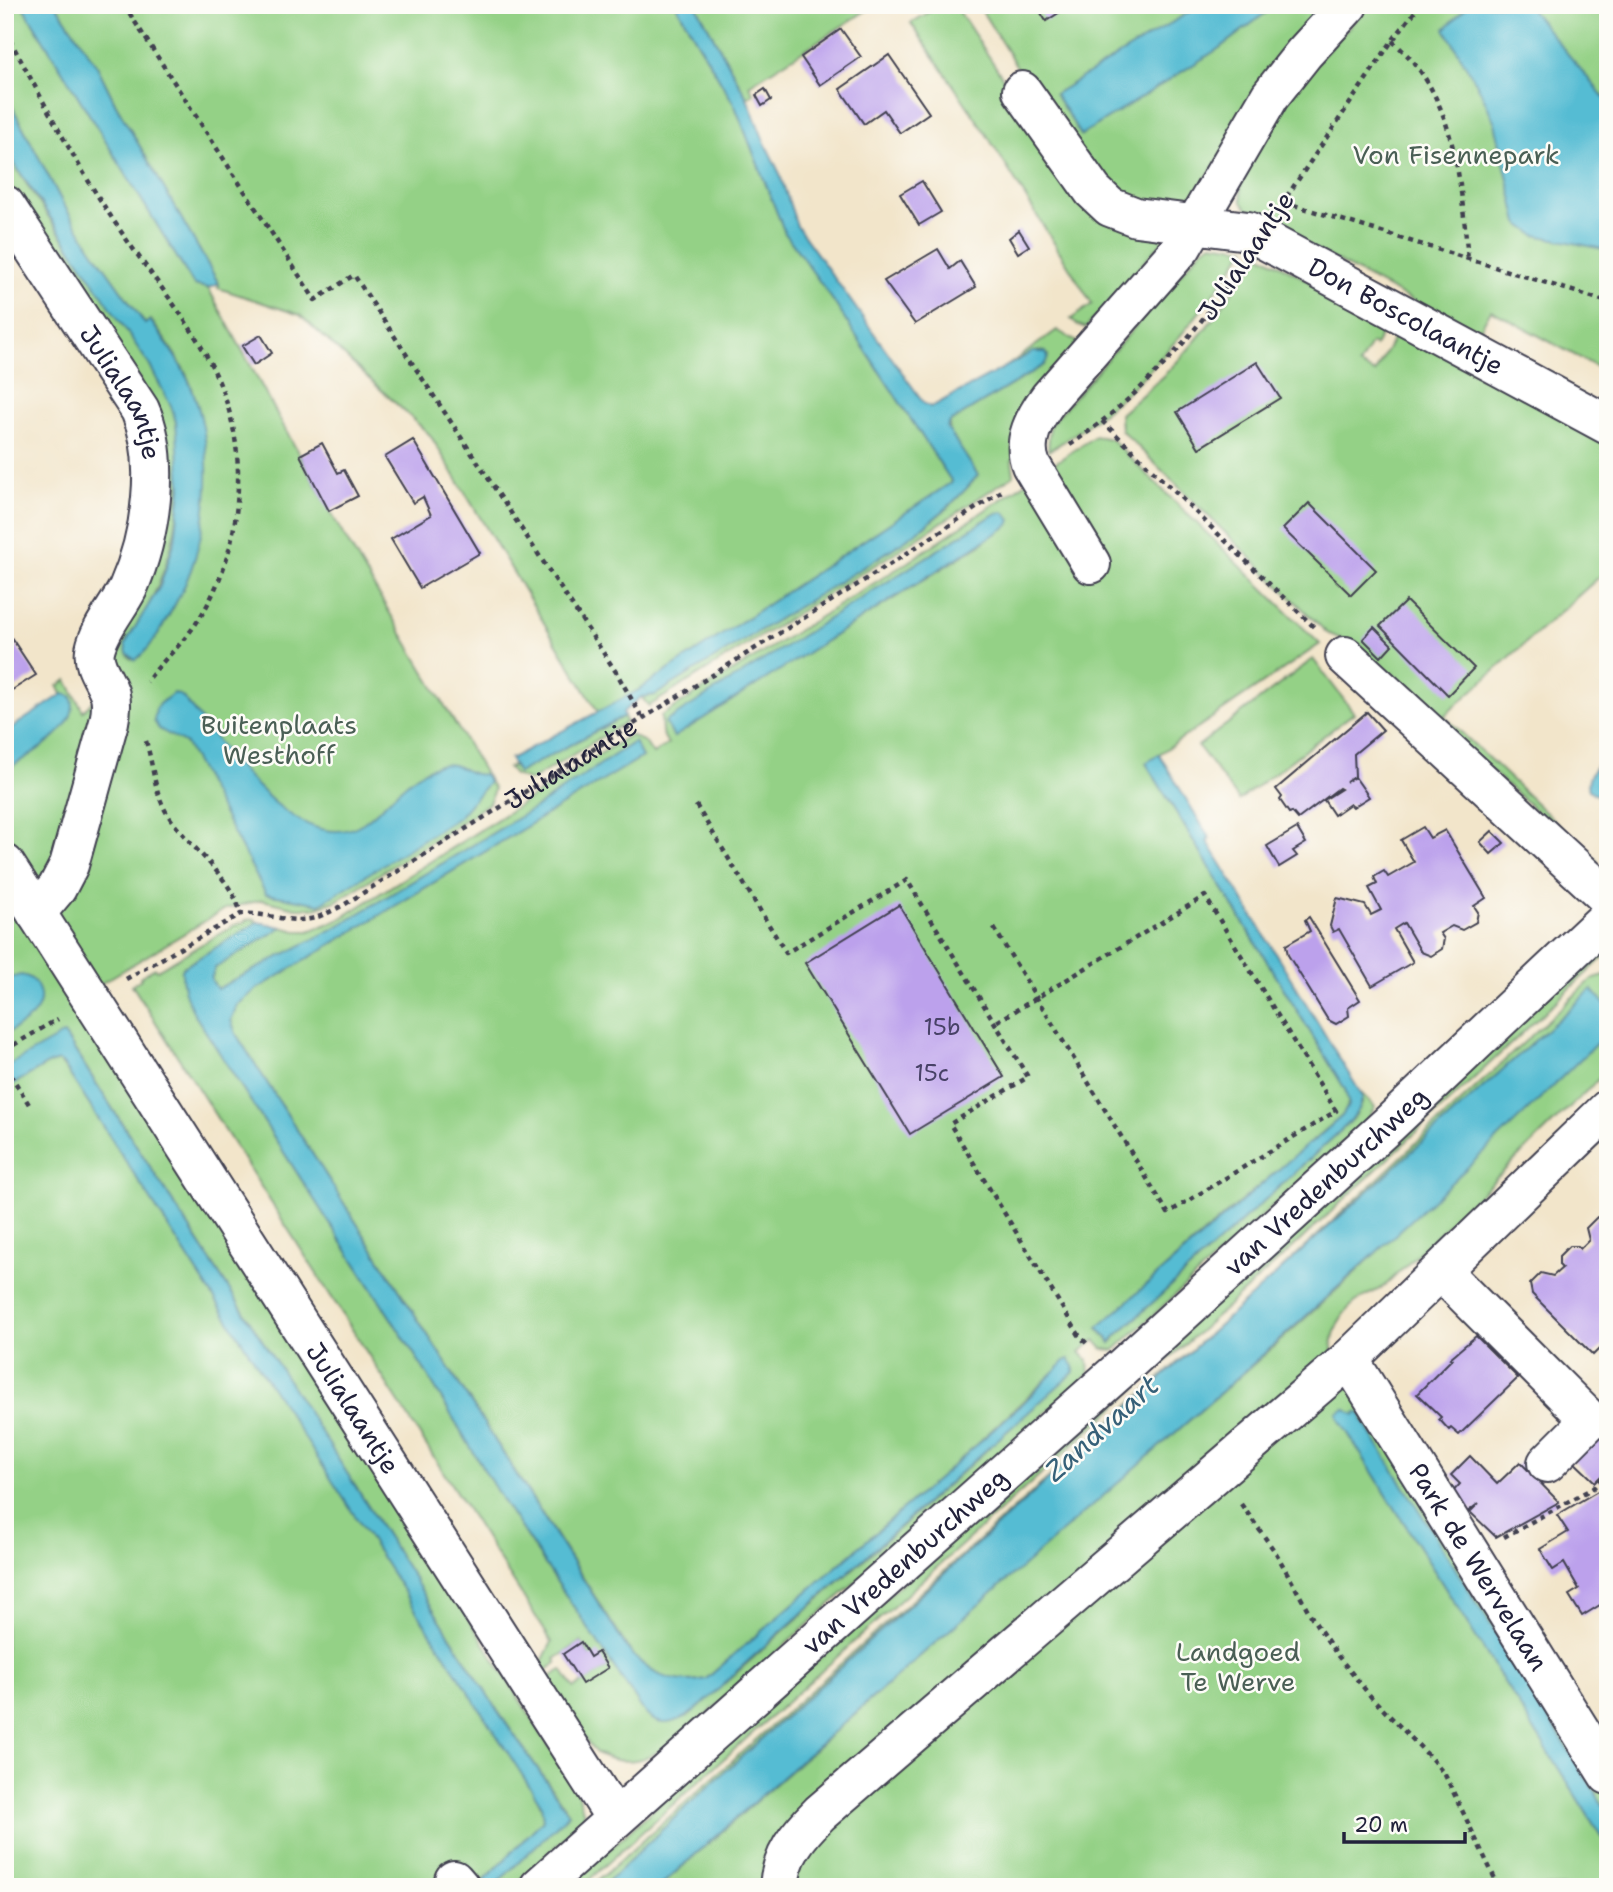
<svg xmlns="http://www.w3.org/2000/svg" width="1613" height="1892" viewBox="0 0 1613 1892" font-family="'Shantell Sans',sans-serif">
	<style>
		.green { fill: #94d186; stroke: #5b7a60; stroke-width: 2; fill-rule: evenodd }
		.water { fill: #55bcd3; stroke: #3c6f87; stroke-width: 2 }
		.building { fill: #bca1ec }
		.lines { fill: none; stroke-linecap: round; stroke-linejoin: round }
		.minor-casing { stroke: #413f50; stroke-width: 42 }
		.path { stroke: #413f50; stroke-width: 4.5; stroke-dasharray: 5 5; stroke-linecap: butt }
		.minor { stroke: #fff; stroke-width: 38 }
		.labels { text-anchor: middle; stroke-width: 5; stroke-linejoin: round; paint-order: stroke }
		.number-label { font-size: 23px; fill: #484267 }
		.park-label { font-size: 26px; fill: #4a5f55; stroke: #fdfcf7 }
		.street-label { font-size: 26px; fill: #22223b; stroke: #fdfcf7 }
		.water-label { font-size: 28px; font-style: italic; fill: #366078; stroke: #fdfcf7 }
	</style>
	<rect width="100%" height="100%" fill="#fdfcf7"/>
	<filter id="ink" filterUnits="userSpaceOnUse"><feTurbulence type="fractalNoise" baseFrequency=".0143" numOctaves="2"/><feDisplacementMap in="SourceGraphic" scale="14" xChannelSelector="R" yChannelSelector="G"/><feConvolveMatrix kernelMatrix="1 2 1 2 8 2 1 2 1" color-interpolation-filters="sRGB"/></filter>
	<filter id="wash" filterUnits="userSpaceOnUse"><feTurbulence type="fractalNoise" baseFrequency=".00686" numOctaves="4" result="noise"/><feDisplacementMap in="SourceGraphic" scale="28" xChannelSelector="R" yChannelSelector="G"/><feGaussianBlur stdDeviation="1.57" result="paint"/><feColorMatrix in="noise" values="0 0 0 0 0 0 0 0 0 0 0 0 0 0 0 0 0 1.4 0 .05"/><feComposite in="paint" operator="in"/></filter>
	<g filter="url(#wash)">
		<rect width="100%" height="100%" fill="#f2e5ca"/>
		<g class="green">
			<path d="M5,5h17l172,280 14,3 132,241 154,260 -5,14 -45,31 -108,67 -21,7h-19l-34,-8 -37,9 -148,89 501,794 7,26 -72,69h-20l76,-74 -70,-100 -206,-325 -226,-350 -62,43v-336l63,-40 -10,-19 9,-6 16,31 13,-12 14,-48 26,-55 4,-216 -135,-202v-28c35,58 76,112 114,168 19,28 43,59 54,92 5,15 5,31 6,47 5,69 -13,129 -53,185l1,11 4,6c18,-12 28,-26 38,-44 38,-66 49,-154 23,-227 -9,-25 -26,-46 -41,-68l-6,4 -54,-76 -29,-46 -57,-109z"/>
			<path d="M56,5h620l59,101 50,127 45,63 122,186 -315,209 -39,21 -168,-277 -130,-120 -82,-27 1,-4 -103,-179 -19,-39z"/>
			<path d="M696,5h179l-126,80 5,9 -7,4z"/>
			<path d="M941,5h14l133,202 73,31 2,3 -77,87 -8,-3 -7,-6 21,-15 -107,-172 -74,-109z"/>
			<path d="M978,5h223l-146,89 26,41 137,-86 58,-44h52l-136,193 -18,10 -59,-14 -86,-108z"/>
			<path d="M1369,5h239v368l-117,-63 -14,25 -225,-119 -10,-14 -2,-19 34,-69 47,-57z"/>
			<path d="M1212,243l34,5c-52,77 -116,156 -198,203l2,-26 152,-176z"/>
			<path d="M1258,253l130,70 -13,23 -4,-2 -12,21 16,8 23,-44 210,113v127l-164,147 153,145 -1,3 -252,-224 -17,-7 -206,-203 -1,-16c15,-13 30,-26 45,-40 37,-36 65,-78 93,-121z"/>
			<path d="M1057,330l20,12 -65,119 2,14 -107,70 -258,161 -8,-9 14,-2 210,-129c41,-26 83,-52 113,-91l-29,-43 1,-10 94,-57 4,-10 -6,-4 -9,1 -26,14z"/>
			<path d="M1095,436l16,3 209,205 -174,119 199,326c5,11 4,17 -3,27l-117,99 -127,113 13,15 4,-4v-2l238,-218 9,-15v-10l13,13 -7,12 -253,231 -12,-1 -8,-9 -15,12 8,9 1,13 -377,336c-35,28 -68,68 -116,43l-54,-71 20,-12 12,18 33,-20 -17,-11 -9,-15 -26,17 2,4 -19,13 -2,-3 16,-31 -420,-657 9,-6 -1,-2 15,-9 2,2 78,-45 10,-3 1,-2 8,-1 4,3 -76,46 13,47 227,351 82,137 141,210 20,9 23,-6 302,-269 78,-88 -115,107 -247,213c-36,7 -57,-3 -79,-32l-391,-613 -5,-14 6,-15 20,-16 385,-232 -8,-14 -96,63 -213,128 -108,55 -6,-10 4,-11 67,-41 14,4h13l29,-11 292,-185 15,7 8,12 15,-10 -6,-11 -1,-17 247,-154zM995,514l-11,28 -310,194 -8,-14z"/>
			<path d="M1313,659l41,54 -115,87 -41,-54z"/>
			<path d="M624,716l2,6 -96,59 -16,-6 -6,-7 6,-3 5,7z"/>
			<path d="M1603,945l5,8 -319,298 -708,636h-13z"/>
			<path d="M1608,975v33l-17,-18 -904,816 -85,81h-11l673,-602 327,-305z"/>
			<path d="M1608,1032v38l-221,214c-7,6 -16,9 -25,14 -21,12 -31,33 -30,57l276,438v20l-247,-394 -6,-4 -16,4 269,428v40h-949l338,-299 274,-239 70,-63z"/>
			<path d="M59,1061l11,14 466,720 7,15v10l-65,67h-473v-798l43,-25z"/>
		</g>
		<g class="water">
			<path d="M22,5h34l41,61 19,39 103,179 -11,4 -14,-3z"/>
			<path d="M676,5h20l51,93 17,43 15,31 18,54 127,177 6,4 5,-2 98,-53h13l2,6 -4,7 -94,57 -3,6 31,47c-39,49 -97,81 -149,113 -58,36 -116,71 -174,107l-14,2 -18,15 1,4 -106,57 -8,-14 127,-68 315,-209 -122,-186 -45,-63 -50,-127z"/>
			<path d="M1201,5h75l-58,44 -137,86 -26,-41z"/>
			<path d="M1468,5h59l81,97v148l-73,-15 -17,-12 -23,-100 -14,-31 -36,-63z"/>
			<path d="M5,93l57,109 29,46 54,76 5,-4c14,20 30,41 40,64 29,68 20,161 -17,224 -10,17 -21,41 -38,52l-8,-7 -2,-9 35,-58 15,-46 6,-52 -5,-66 -5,-16 -21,-40 -145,-216z"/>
			<path d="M1004,512l7,8 -2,5 -335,212 -9,-15 330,-208z"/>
			<path d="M174,693l8,3c35,42 117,168 181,127 26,-18 42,-48 76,-58 20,-5 30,13 45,9l5,8 -30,35 -139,87 -54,-10 -80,-150 -27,-15 -5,-8 2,-12 3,-5z"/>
			<path d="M63,694l8,2c13,31 -44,61 -66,74v-38z"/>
			<path d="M634,742l8,15 -385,232 -20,16 -6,15 5,14 391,614c21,26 45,38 79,31l247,-213 70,-63 42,-42 4,-2 5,7v6l-16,14 -320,284c-20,18 -64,76 -93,43l-141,-210 -82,-137 -227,-351c-9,-15 -14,-29 -13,-47l76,-46 24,5 -67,41 -4,11 6,10 118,-61 203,-122z"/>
			<path d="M1159,754l51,85 -3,2 2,3 154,253 -4,12 -10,14 -234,214 -4,6 -13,-16 211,-184 1,1 32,-28 7,-11 -4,-16 -199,-326z"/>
			<path d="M1608,758v38l-9,1 -10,-7c-4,-14 7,-26 19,-32z"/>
			<path d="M21,975c8,1 14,5 17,13 10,23 -16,37 -33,46v-55z"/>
			<path d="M1592,989l16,19v24c-303,300 -633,570 -949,855h-57l85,-81z"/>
			<path d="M64,1034l229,354 206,325 70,101 -76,73 -13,-2 63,-65 -2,-16 -478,-740 -4,-3 -11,3 -43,25v-22z"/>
			<path d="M1345,1409l10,6 2,-3 6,4 -1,3 246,394v34l-269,-428 -2,-6z"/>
		</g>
		<g id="blocks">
			<g class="building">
				<path d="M1036,5h35l-25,16z"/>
				<path d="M841,29l20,28 -41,28 -19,-28z"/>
				<path d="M889,55l40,58 -29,20 -16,-23 -20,14 -24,-35z"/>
				<path d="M765,89l6,11 -9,6 -6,-11z"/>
				<path d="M922,181l19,31 -22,13 -19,-31z"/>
				<path d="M1019,230l10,16 -11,7 -9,-15z"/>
				<path d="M938,249l12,20 10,-8 16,26 -61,37 -31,-43z"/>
				<path d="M261,335l11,18 -18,12 -12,-19z"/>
				<path d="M1257,362l23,36 -81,50 -22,-36z"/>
				<path d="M413,440l67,113 -60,35 -29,-49 40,-24 -8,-18 -10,6 -28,-46z"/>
				<path d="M322,443l16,30 6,-3 14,26 -29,15 -29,-56z"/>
				<path d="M1309,503l67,67 -25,25 -68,-66z"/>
				<path d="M1406,601l68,67 -26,27 -68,-69z"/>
				<path d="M1374,627l18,18 -11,12 -18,-18z"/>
				<path d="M5,628l31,47 -27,17 -4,-6z"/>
				<path d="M1367,712l16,18 -29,24 1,22 -9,6 9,-5 14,20 -16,10 -3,-3 -16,11 -10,-15 17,-11 -2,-1 -41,31 -6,-7 -3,1 -9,-13 2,-3 -6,-8z"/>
				<path d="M1423,827l7,11 15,-8 41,68 -12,8 4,6 -2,10 -14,8 -10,-4 -12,7 4,6 -2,10 -11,7 -10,-4 -17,-29 -10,6 19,33 -41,24 -33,-57 -6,3 -3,-6 7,-28 28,7 6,10 10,-5 -12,-22 8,-4 -3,-7 10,-6 4,6 26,-15 -13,-22z"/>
				<path d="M1297,828l9,15 -13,8 4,5 -18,11 -12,-21z"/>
				<path d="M1492,831l12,12 -13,11 -11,-12z"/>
				<path d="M899,905l105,172 -94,57 -105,-171z"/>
				<path d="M1309,917l51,83 -12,8 1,8 -13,8 -8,-4 -40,-65 -2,-10 24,-14 -5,-11z"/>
				<path d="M1597,1217l11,2v121l-15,15 -61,-61 -2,-10 11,-11 12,3 9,-8 -3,-3v-9l10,-10h9l2,3 9,-9 -3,-12z"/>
				<path d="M1476,1336l42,42 -59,57 -8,-7 -2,2 -10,-11 2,-2 -24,-23 35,-35 -2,-1z"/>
				<path d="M1608,1425v44l-13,13 -26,-25z"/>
				<path d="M1470,1456l27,28 23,-22 39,40 -63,35 -26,-25 9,-9 -13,10 -17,-17 11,-12 -9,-9z"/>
				<path d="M1608,1485v115l-26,16 -13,-21 10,-6 -15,-26 -11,7 -13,-21 28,-17 -11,-17z"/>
				<path d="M581,1642l9,15 8,-5 10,16 -26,16 -19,-30z"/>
			</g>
		</g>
	</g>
	<g filter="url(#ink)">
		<use href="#blocks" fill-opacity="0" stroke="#413f50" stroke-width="2"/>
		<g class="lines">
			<g class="minor-casing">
				<g id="minor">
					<path id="s2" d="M1022,91l71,100 17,16 26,10 112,14 360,194"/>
					<path id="s3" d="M5,205l135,205c23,51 10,128 -12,178 -10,20 -29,41 -33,62 -3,17 11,30 15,45 2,9 1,18 -1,27l-40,143 -12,23 -21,25"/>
					<path d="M1091,564l-60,-99c-10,-24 4,-48 18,-67l133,-151 88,-151 34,-43 44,-48"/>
					<path d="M1345,656l263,242"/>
					<path id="s4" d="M5,864l610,954"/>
					<path d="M1441,1271l149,149 -43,43"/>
					<path id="s5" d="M1349,1359l259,416"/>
					<path d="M454,1880l6,7"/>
					<path id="s6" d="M539,1887l585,-521 264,-241 220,-208"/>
					<path d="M779,1887c2,-32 19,-52 41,-74l529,-454 259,-250"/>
				</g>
			</g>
			<g class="path">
				<path d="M124,5l191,295 39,-25 262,397 27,47"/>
				<path d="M5,31c34,62 66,125 105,184 60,93 131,151 128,271 -1,35 -8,71 -23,103 -9,21 -22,41 -37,57 -11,12 -23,23 -31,36"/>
				<path d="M1392,41c64,52 69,143 76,219"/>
				<path d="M1284,202l324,100"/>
				<path d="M1281,205l111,-164 28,-36"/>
				<path d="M1102,421l215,209"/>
				<path d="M1070,445c70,-49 120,-103 167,-174"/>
				<path d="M146,741c8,27 8,54 24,77 22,32 61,58 71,96"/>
				<path d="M696,805l90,148 121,-73 121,197 -78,47 129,211 9,10"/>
				<path d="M994,928l174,285 168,-102 -131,-215 -210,127"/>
				<path id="s1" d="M126,979l115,-65c23,-2 46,9 69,5 11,-2 21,-8 32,-13l550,-343 110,-72"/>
				<path d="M5,1050l53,-31"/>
				<path d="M5,1066l25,40"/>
				<path d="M1241,1504l35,49 38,68 24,35 34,42 59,60 14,17 54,112"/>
				<path d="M1504,1537l89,-49 15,-14"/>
			</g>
			<use href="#minor" class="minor"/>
		</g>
	</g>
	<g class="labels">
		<g class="number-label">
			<text x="942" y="1035">15b</text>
			<text x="932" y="1081">15c</text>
		</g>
		<g class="park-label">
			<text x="1456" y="164">Von Fisennepark</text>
			<text x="279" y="734">Buitenplaats<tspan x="279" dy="30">Westhoff</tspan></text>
			<text x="1238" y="1661">Landgoed<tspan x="1238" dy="30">Te Werve</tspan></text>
		</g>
		<g class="street-label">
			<text transform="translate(1246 256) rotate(-56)" y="9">Julialaantje</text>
			<text dy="9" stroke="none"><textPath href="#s2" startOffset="466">Don Boscolaantje</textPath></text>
			<text dy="9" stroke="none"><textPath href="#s3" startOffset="222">Julialaantje</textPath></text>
			<text dy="9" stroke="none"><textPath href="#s1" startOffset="506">Julialaantje</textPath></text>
			<text dy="9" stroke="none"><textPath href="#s6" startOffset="1057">van Vredenburchweg</textPath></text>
			<text dy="9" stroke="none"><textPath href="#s4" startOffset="646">Julialaantje</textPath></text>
			<text dy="9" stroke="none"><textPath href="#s6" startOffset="490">van Vredenburchweg</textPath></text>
			<text dy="9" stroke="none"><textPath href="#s5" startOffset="245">Park de Wervelaan</textPath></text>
		</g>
		<g class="water-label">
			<text transform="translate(1101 1428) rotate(-42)" y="10">Zandvaart</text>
		</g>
	</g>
	<rect width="1613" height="1892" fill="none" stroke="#fdfcf7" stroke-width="28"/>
	<path d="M1344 1832v10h121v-10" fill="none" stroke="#22223b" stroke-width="3.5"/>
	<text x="1354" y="1832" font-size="21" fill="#22223b" stroke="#fdfcf7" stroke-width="5" paint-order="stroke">20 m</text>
</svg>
